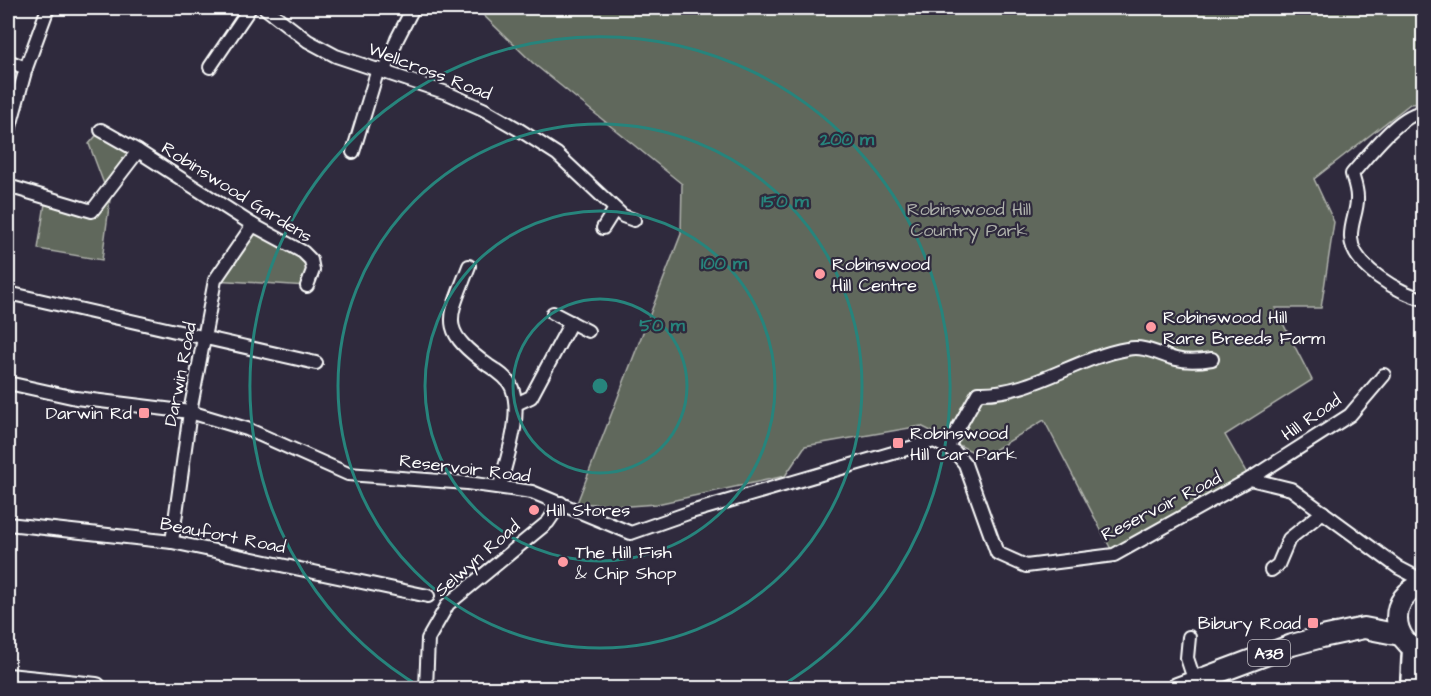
<svg xmlns="http://www.w3.org/2000/svg" width="1431" height="696" viewBox="0 0 1431 696" font-family="'Architects Daughter',sans-serif">
	<style>
		.green { fill: #60675b; stroke: #b0b3ad; stroke-width: 1.5 }
		.lines { fill: none; stroke-linecap: round; stroke-linejoin: round }
		.minor-casing { stroke: #fff; stroke-width: 16 }
		.secondary-casing { stroke: #fff; stroke-width: 21 }
		.trunk-casing { stroke: #fff; stroke-width: 24 }
		.minor { stroke: #2f2a3d; stroke-width: 12 }
		.secondary { stroke: #2f2a3d; stroke-width: 16 }
		.trunk { stroke: #2f2a3d; stroke-width: 20 }
		.ring { fill: none; stroke: #27847c; stroke-width: 3 }
		.poi-dot { fill: #ff9aa2; stroke: #2f2a3d; stroke-width: 2 }
		.labels { text-anchor: middle; stroke-width: 4.5; stroke-linejoin: round; paint-order: stroke }
		.shield { fill: #2f2a3d; stroke: #c1bfc5; stroke-width: 1.5 }
		.shield-label { font-size: 16px; font-weight: bold; fill: #fff }
		.street-label { font-size: 18px; fill: #fff; stroke: #2f2a3d }
		.park-label { font-size: 18px; fill: #b0b3ad; stroke: #2f2a3d }
		.poi-label { font-size: 18px; fill: #fff; stroke: #2f2a3d; text-anchor: start }
		.centre { fill: #27847c; stroke: #2f2a3d; stroke-width: 3 }
		.ring-label { font-size: 18px; text-anchor: middle; font-weight: bold; fill: #27847c; stroke: #2f2a3d; stroke-width: 4.5; stroke-linejoin: round; paint-order: stroke }
	</style>
	<rect width="100%" height="100%" fill="#2f2a3d"/>
	<filter id="ink" filterUnits="userSpaceOnUse"><feTurbulence type="fractalNoise" baseFrequency=".0167" numOctaves="2"/><feDisplacementMap in="SourceGraphic" scale="12" xChannelSelector="R" yChannelSelector="G"/><feConvolveMatrix kernelMatrix="1 2 1 2 8 2 1 2 1" color-interpolation-filters="sRGB"/></filter>
	<g filter="url(#ink)">
		<g class="green">
			<path d="M476,8h947v95l-13,1 -96,75 20,43 -13,86h-46l37,72 -87,55 25,44 -136,76 -70,-135 -61,37 -62,-31 -116,20 -20,30 -128,28 -28,2 -52,-3 104,-269 1,-50 -148,-120z"/>
			<path d="M101,130l37,21 -26,33 -10,76 -64,-11 8,-52 46,14 15,-19 -18,-48z"/>
			<path d="M253,225l58,35 -4,26 -92,-6z"/>
		</g>
		<g class="lines">
			<g class="minor-casing">
				<g id="minor">
					<path d="M265,8l43,33 28,15 111,37 36,16 35,20 39,25 66,62 11,4"/>
					<path d="M8,61l18,7"/>
					<path d="M210,67l40,-59"/>
					<path d="M385,71l12,-32 16,-31"/>
					<path d="M1424,112c-24,1 -56,44 -72,62 2,7 5,15 5,23 1,13 -7,27 -6,41 1,28 49,56 73,61"/>
					<path d="M101,130l37,21"/>
					<path d="M8,134l18,-66 22,-60"/>
					<path d="M353,152l25,-83"/>
					<path d="M8,186l84,25 46,-60 115,74 50,27 8,8 2,10 -6,16"/>
					<path d="M603,228l12,-19"/>
					<path d="M469,266c-20,53 -32,63 20,100 8,5 19,12 23,22 11,29 -6,70 -12,99"/>
					<path d="M8,293l308,70"/>
					<path d="M553,313l35,18"/>
					<path d="M8,383l68,15 114,14 57,17 101,45 119,9 65,9 99,41 60,-21 243,-71 21,11 10,12 32,89 29,13 88,-11 136,-76 41,10 108,79 25,13"/>
					<path d="M516,404l15,-7 40,-75"/>
					<path d="M947,448l31,-55c53,2 97,-35 149,-44 18,-4 32,6 49,10 12,3 24,2 36,0"/>
					<path d="M1250,479l100,-64 34,-40"/>
					<path d="M8,524l164,18 256,54"/>
					<path d="M172,542l18,-130 25,-132 38,-55"/>
					<path d="M1271,570l7,-5 11,-26 34,-27"/>
					<path d="M1189,637l-2,21 9,27"/>
					<path d="M426,688l2,-49 20,-35 100,-82 13,-19"/>
				</g>
			</g>
			<g class="secondary-casing">
				<path id="secondary" d="M1409,688l2,-39"/>
			</g>
			<g class="trunk-casing">
				<g id="trunk">
					<path d="M1424,584c-37,11 -35,58 0,69"/>
					<path d="M8,679l88,9"/>
					<path d="M1177,688l115,-43 30,-8 42,-9 36,7"/>
				</g>
			</g>
			<use href="#minor" class="minor"/>
			<use href="#secondary" class="secondary"/>
			<use href="#trunk" class="trunk"/>
		</g>
	</g>
	<g class="ring">
		<circle cx="600" cy="386" r="87"/>
		<circle cx="600" cy="386" r="175"/>
		<circle cx="600" cy="386" r="262"/>
		<path d="M422 688A350 350 0 1 1 778 688"/>
	</g>
	<g class="poi-dot">
		<circle cx="820" cy="274" r="6"/>
		<circle cx="1151" cy="327" r="6"/>
		<rect x="138" y="407" width="12" height="12" rx="3"/>
		<rect x="892" y="437" width="12" height="12" rx="3"/>
		<circle cx="534" cy="510" r="6"/>
		<circle cx="563" cy="562" r="6"/>
		<rect x="1307" y="617" width="12" height="12" rx="3"/>
	</g>
	<g class="labels">
		<rect class="shield" x="1248" y="640" width="42" height="26" rx="4.5"/>
		<g class="shield-label">
			<text x="1269" y="659">A38</text>
		</g>
		<g class="street-label">
			<text transform="translate(430 71) rotate(21)" y="6">Wellcross Road</text>
			<text transform="translate(237 192) rotate(32)" y="6">Robinswood Gardens</text>
			<text transform="translate(180 374) rotate(-79)" y="6">Darwin Road</text>
			<text transform="translate(1311 417) rotate(-35)" y="6">Hill Road</text>
			<text transform="translate(465 468) rotate(7)" y="6">Reservoir Road</text>
			<text transform="translate(1161 506) rotate(-27)" y="6">Reservoir Road</text>
			<text transform="translate(223 535) rotate(11)" y="6">Beaufort Road</text>
			<text transform="translate(477 558) rotate(-41)" y="6">Selwyn Road</text>
		</g>
		<g class="park-label">
			<text x="969" y="215">Robinswood Hill<tspan x="969" dy="21">Country Park</tspan></text>
		</g>
		<g class="poi-label">
			<text x="832" y="270">Robinswood<tspan x="832" dy="21">Hill Centre</tspan></text>
			<text x="1163" y="323">Robinswood Hill<tspan x="1163" dy="21">Rare Breeds Farm</tspan></text>
			<text x="132" y="419" text-anchor="end">Darwin Rd</text>
			<text x="910" y="439">Robinswood<tspan x="910" dy="21">Hill Car Park</tspan></text>
			<text x="546" y="516">Hill Stores</text>
			<text x="575" y="558">The Hill Fish<tspan x="575" dy="21">&amp; Chip Shop</tspan></text>
			<text x="1301" y="629" text-anchor="end">Bibury Road</text>
		</g>
	</g>
	<circle cx="600" cy="386" r="9" class="centre"/>
	<g class="ring-label">
		<text x="847" y="145">200 m</text>
		<text x="785" y="207">150 m</text>
		<text x="724" y="269">100 m</text>
		<text x="662" y="331">50 m</text>
	</g>
	<rect width="1431" height="696" fill="none" stroke="#2f2a3d" stroke-width="30"/>
	<rect x="15" y="15" width="1401" height="666" fill="none" stroke="#fff" stroke-width="2" filter="url(#ink)"/>
</svg>
